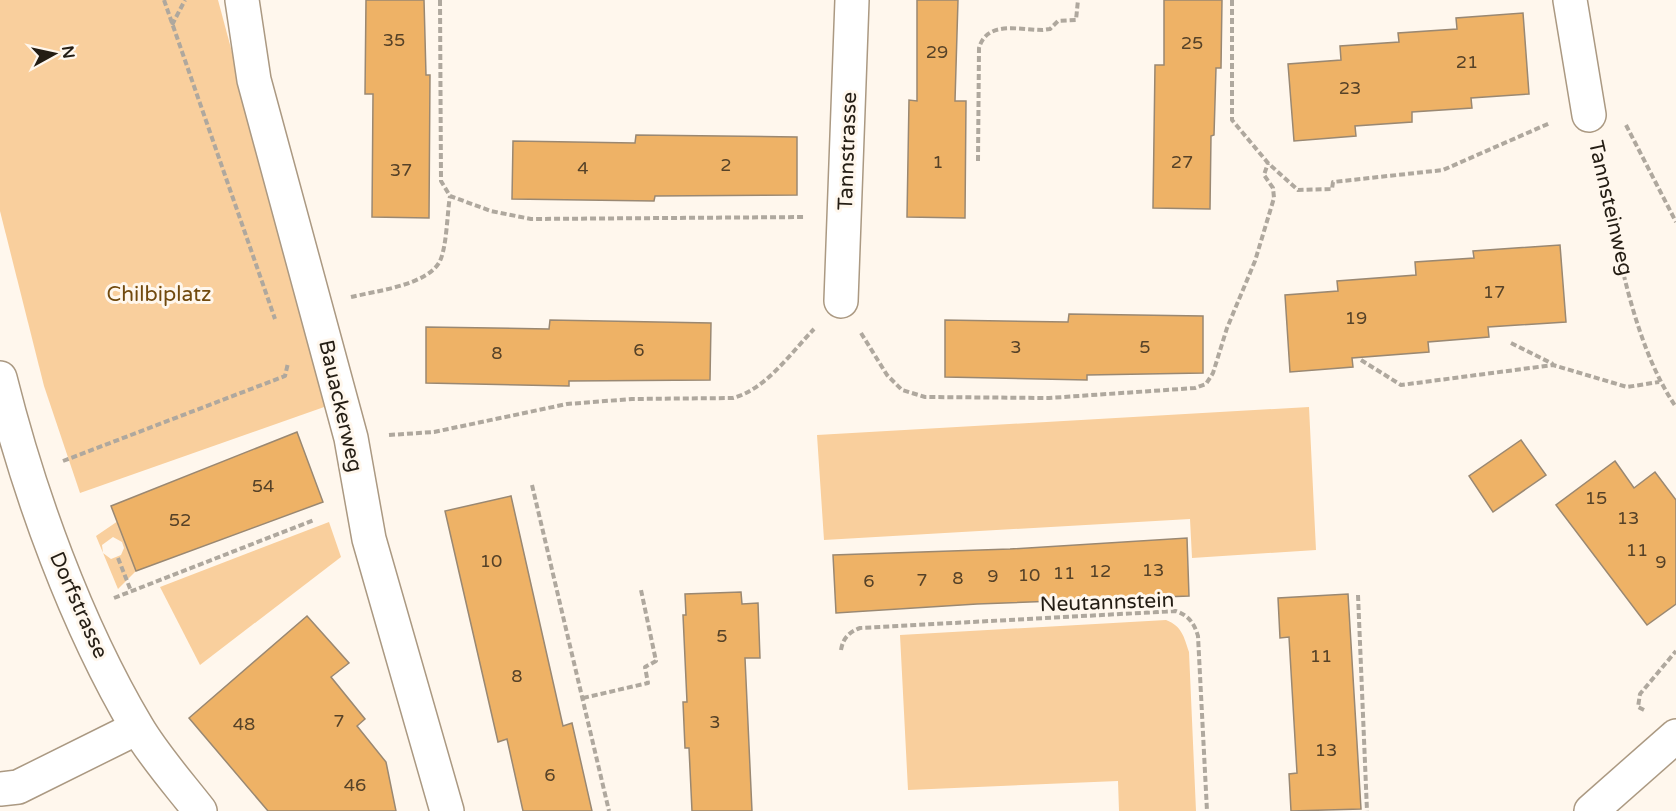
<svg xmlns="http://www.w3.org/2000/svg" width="1676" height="811" viewBox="0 0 1676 811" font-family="'Varela Round',sans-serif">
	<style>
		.green { fill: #f9cf9d; fill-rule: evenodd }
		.building { fill: #eeb266; stroke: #9a8872; stroke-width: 1.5 }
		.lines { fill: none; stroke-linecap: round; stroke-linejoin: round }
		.minor-casing { stroke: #ab9982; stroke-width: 36 }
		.path { stroke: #afa89e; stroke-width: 4; stroke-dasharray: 6 3; stroke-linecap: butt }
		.minor { stroke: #fff; stroke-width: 33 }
		.labels { text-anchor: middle; stroke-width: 6; stroke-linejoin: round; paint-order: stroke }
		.number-label { font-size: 18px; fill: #564228 }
		.street-label { font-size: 21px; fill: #241d14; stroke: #fff7ed }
		.park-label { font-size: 21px; fill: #714a0e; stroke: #fff7ed }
	</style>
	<rect width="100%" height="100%" fill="#fff7ed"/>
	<g class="green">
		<path d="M0,0h218l109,406 -247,87 -36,-107 -44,-175z"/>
		<path d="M1309,407l7,143 -124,8 -2,-39 -366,21 -7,-105z"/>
		<path d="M118,521l18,50 -18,18 -22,-53zM113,537l9,5 2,6 -3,7 -10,4 -8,-6 -1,-8z"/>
		<path d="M329,522l12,35 -141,108 -40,-78z"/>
		<path d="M1166,620c16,6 18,17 23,32l7,159h-77l-1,-30 -210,9 -8,-155z"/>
	</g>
	<g class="building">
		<path d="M366,0h58l2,75h4l-1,143 -57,-1 1,-123h-8z"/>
		<path d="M917,0h41l-3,101h11l-1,117 -58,-1 2,-117 8,1z"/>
		<path d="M1164,0h58l-1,68h-5l-2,67 -3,1 -1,73 -57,-1 2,-143h9z"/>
		<path d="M1523,13l6,81 -58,4 1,10 -60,4v10l-57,4 1,10 -62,5 -6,-77 53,-4 -1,-14 59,-4 -1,-9 59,-4 -1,-11z"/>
		<path d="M636,135l161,2v58l-142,1 -1,5 -142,-2 1,-58 122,2z"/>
		<path d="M1560,245l6,77 -78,5 1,10 -61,5 1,10 -77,6 1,9 -63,5 -5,-77 53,-4 -1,-10 79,-6 -1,-13 59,-4 -1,-7z"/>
		<path d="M1069,314l134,2v57l-116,2v5l-142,-3v-57l123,2z"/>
		<path d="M550,320l161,3 -1,57 -141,1v5l-143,-3v-56l123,2z"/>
		<path d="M297,432l26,70 -187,69 -25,-65z"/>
		<path d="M1521,440l25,35 -53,37 -24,-36z"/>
		<path d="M1615,461l19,27 21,-16 21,28v104l-29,21 -91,-120z"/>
		<path d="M511,496l52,230 9,-3 20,88h-69l-16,-72 -9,3 -53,-231z"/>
		<path d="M1187,538l2,58 -212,8 -141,9 -3,-58 177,-6z"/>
		<path d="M741,592l1,12 16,-1 2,55h-15l7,153h-60l-3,-63h-4l-2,-46h4l-4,-87h3l-1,-21z"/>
		<path d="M1348,594l13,215 -70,2 -2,-37 8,-1 -8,-136 -9,1 -2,-40z"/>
		<path d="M307,616l42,47 -18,14 34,42 -8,7 29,36 10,49h-128l-79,-93z"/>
	</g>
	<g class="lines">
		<g class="minor-casing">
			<g id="minor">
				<path d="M242,0l12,80 97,358 18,101 78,272"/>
				<path d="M1570,0l19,115"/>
				<path d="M841,301l11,-301"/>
				<path d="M0,378c29,116 76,246 137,349 17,29 42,57 63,84"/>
				<path d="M0,789l18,-2 119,-59"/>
				<path d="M1591,811l85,-75"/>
			</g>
		</g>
		<g class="path">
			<path d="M164,0l111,319"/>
			<path d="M440,0l1,181 9,15 41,15 40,8 275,-2"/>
			<path d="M1232,0v120l36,43 30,27 34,-1 1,-7 110,-12 107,-47"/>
			<path d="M172,25l13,-25"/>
			<path d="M1626,125l50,97"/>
			<path d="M1597,151c19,82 32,187 79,256"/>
			<path d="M978,161l1,-113c8,-28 40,-18 64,-18l7,-1 8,-8 18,-1 2,-20"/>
			<path d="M351,297c25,-6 77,-12 89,-36 7,-16 7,-47 10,-65"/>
			<path d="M861,333l26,42 15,15 23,7 124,1 146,-10 11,-4 7,-11 14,-45 28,-67 19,-63 -1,-10 -9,-13 4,-12"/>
			<path d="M1511,343l42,21"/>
			<path d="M1361,360l40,25 152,-20 74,22 32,-5"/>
			<path d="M389,435l45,-3 133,-28 65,-5 101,-1c33,-9 57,-44 81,-69"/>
			<path d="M63,461l222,-85 3,-13"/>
			<path d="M532,485l77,326"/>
			<path d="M118,558l13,33"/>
			<path d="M1358,595l9,216"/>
			<path d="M114,598l200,-78"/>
			<path d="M841,650c2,-12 8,-18 19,-22l316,-17c13,5 18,12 22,25l9,175"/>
			<path d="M583,698l65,-15 -3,-16 11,-6 -15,-71"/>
			<path d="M1644,710l-6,-3 2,-13 36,-43"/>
		</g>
		<use href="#minor" class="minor"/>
	</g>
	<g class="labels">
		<g class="number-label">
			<text x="394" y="46">35</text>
			<text x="1192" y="49">25</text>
			<text x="937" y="58">29</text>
			<text x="1467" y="68">21</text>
			<text x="1350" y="94">23</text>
			<text x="938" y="168">1</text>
			<text x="1182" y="168">27</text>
			<text x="726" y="171">2</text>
			<text x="583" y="174">4</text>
			<text x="401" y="176">37</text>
			<text x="1494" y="298">17</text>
			<text x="1356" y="324">19</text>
			<text x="1016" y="353">3</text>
			<text x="1145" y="353">5</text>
			<text x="639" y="356">6</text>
			<text x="497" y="359">8</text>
			<text x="263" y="492">54</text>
			<text x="1596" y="504">15</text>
			<text x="1628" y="524">13</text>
			<text x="180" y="526">52</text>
			<text x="1637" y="556">11</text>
			<text x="491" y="567">10</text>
			<text x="1661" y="568">9</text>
			<text x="1153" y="576">13</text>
			<text x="1100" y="577">12</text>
			<text x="1064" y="579">11</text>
			<text x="1029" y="581">10</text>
			<text x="993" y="582">9</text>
			<text x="958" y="584">8</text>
			<text x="922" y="586">7</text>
			<text x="869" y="587">6</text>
			<text x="722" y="642">5</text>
			<text x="1321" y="662">11</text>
			<text x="517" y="682">8</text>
			<text x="339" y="727">7</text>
			<text x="715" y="728">3</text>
			<text x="244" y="730">48</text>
			<text x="1326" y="756">13</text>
			<text x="550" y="781">6</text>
			<text x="355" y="791">46</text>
		</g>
		<g class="street-label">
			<text transform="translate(847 151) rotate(-88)" y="7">Tannstrasse</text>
			<text transform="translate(1611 208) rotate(77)" y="7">Tannsteinweg</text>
			<text transform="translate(341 406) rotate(77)" y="7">Bauackerweg</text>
			<text transform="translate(1107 602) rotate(-2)" y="7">Neutannstein</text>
			<text transform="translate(79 605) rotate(66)" y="7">Dorfstrasse</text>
		</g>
		<g class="park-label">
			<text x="159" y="301">Chilbiplatz</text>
		</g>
	</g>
	<g transform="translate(54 54) rotate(82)" stroke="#fff7ed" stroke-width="4.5" paint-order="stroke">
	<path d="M0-4.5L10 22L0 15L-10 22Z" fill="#241d14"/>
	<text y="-9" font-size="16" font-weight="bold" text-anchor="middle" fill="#241d14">N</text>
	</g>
</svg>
